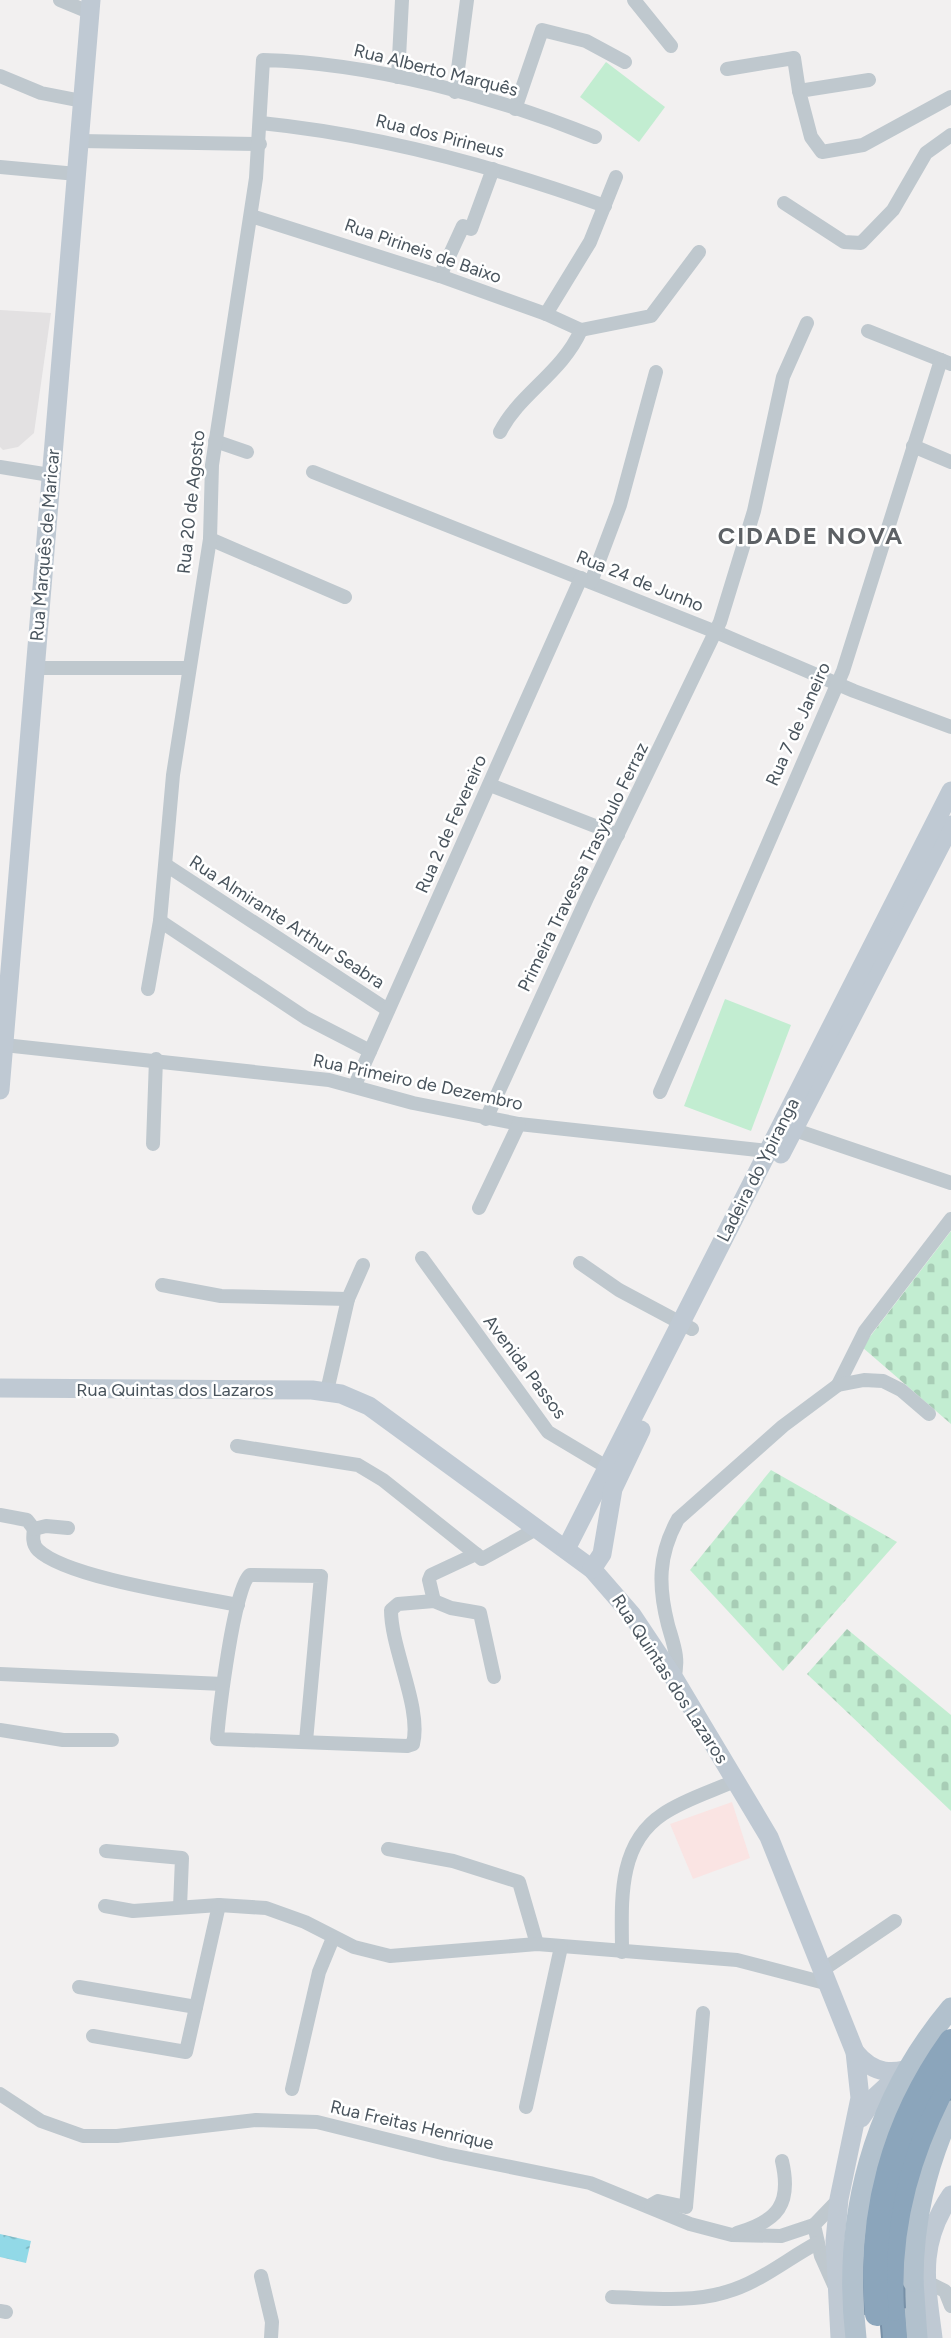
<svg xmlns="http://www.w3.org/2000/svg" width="951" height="2338" viewBox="0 0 951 2338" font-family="Figtree,sans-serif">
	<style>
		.education { fill: #e3e1e2 }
		.medical { fill: #fae4e3 }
		.cemetery { fill: url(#cemetery-stones) }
		.park { fill: #c2edd1 }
		.water { fill: url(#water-ripples) }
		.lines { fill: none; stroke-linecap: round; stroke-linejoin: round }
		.highway-casing { stroke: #7790a7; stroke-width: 28 }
		.street { stroke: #bfc8ce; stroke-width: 14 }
		.secondary { stroke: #bfc9d3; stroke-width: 19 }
		.primary { stroke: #b2c1cd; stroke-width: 21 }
		.highway { stroke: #8ba5bb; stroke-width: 24 }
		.highway-bridge-casing { stroke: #7790a7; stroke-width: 28; stroke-linecap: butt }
		.primary-bridge { stroke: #b2c1cd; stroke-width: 21 }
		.highway-bridge { stroke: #8ba5bb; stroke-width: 24 }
		.labels { text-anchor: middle; stroke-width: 5; stroke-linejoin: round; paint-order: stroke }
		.street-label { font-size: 18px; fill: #49545d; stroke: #fff }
		.district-label { font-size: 24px; font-weight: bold; letter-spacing: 2px; fill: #5d6165; stroke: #fff }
	</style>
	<defs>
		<pattern id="cemetery-stones" width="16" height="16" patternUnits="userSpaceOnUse" patternTransform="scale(1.75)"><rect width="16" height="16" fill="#c2edd1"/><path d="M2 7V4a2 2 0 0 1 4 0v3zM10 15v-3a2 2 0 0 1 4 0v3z" fill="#a8cdb6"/></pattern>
		<pattern id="water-ripples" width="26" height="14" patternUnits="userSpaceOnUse" patternTransform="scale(1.75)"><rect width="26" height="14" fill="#92d9e7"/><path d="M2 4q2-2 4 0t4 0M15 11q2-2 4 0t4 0" fill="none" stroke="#79b3be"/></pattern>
	</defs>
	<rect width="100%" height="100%" fill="#f2f0f0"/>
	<path class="education" d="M0,310l51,3 -17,120 -16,14 -15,3 -3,-3z"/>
	<path class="medical" d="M732,1802l18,56 -57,21 -23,-55z"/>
	<g class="cemetery">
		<path d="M951,1231v193l-89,-77z"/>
		<path d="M771,1470l126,72 -114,129 -93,-101z"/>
		<path d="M847,1629l104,86v96l-144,-137z"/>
	</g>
	<g class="park">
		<path d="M606,62l59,45 -26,35 -59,-45z"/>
		<path d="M725,999l66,26 -40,106 -67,-25z"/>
	</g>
	<path class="water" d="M0,2234l31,7 -5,22 -26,-6z"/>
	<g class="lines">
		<g class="highway-casing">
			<path id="highway" d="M893,2313l2,25"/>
		</g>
		<g class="street">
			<path d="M60,0l29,12"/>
			<path d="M634,0l37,46"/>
			<path d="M727,69l67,-11 5,33"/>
			<path d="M0,76l41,17 41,8"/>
			<path d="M398,77l4,-77"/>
			<path d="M869,80l-70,11 12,46 11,15 41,-7 88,-48"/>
			<path d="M455,92l12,-92"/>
			<path d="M515,109l27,-79 44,11 39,21"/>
			<path d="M261,123c118,12 233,43 344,83"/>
			<path d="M80,141l180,3"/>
			<path d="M0,167l77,7"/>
			<path d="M784,203l60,39 17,1 32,-33 33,-57 25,-18"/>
			<path d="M251,216l189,60 106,38 35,16"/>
			<path d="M440,276l23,-50 8,3 22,-60"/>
			<path d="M546,314l44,-72 26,-65"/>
			<path d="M581,330l70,-14 48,-64"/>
			<path d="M868,331l83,33"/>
			<path d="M500,432c19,-38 62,-59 81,-102"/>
			<path d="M215,441l32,11"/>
			<path d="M913,446l38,16"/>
			<path d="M0,467l50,8"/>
			<path d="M313,472l403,160 138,59 97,36"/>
			<path d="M210,539l135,58"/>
			<path d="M591,582l29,-77 36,-133"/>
			<path d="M34,668h154"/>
			<path d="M490,785l128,50"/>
			<path d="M166,865l222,145"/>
			<path d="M160,921l146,97 64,33"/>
			<path d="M148,989l12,-68 13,-146 37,-236 2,-74 44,-287 7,-118c109,3 231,36 332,77"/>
			<path d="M4,1045l325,35 84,23 106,21 258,28"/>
			<path d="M355,1085l226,-507"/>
			<path d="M660,1092l183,-421 98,-311"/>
			<path d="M486,1119l101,-221 133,-276 34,-111 29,-134 24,-54"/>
			<path d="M786,1127l165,56"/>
			<path d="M153,1144l3,-85"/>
			<path d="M479,1208l40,-84"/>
			<path d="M422,1258l126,174 67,40"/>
			<path d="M580,1263l39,27 73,39"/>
			<path d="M162,1285l59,11 127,3"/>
			<path d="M838,1385l27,-54 86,-112"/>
			<path d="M327,1391l21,-92 15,-34"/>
			<path d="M237,1446l121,19 25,15 93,74"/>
			<path d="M0,1515l27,5 7,9"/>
			<path d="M34,1529c-1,7 -2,15 4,21 29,28 155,46 200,55"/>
			<path d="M34,1529l12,-3 22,2"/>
			<path d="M434,1601l-5,-21 2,-5 45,-21 6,5 56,-31"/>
			<path d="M0,1674l223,10"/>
			<path d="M674,1678c6,-19 -1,-35 -6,-53 -10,-39 -10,-70 10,-106l105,-93 55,-41 26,-5 19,1 18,9 28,24"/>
			<path d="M0,1730l63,10h49"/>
			<path d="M306,1741l15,-165 -71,-1c-16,10 -31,139 -33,164l190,7 6,-2c9,-36 -22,-95 -22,-134l7,-6 36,-3 17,7 29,5 14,64"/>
			<path d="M388,1849l65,12 66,21 18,62"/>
			<path d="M106,1851l76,7 -2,49"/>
			<path d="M105,1906l28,5 86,-6 47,3 39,14 49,25 36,9 147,-12 200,16 88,23"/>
			<path d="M622,1952c0,-48 -6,-107 41,-138 22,-15 50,-23 74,-34"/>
			<path d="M821,1971l74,-50"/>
			<path d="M79,1987l117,20"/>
			<path d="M93,2036l93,16 33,-147"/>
			<path d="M292,2089l27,-117 14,-34"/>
			<path d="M0,2094l41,27 42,15h34l139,-16 61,2 129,32 144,29 100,41 42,11 49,1 33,-11"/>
			<path d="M526,2107l35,-160"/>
			<path d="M651,2205l7,-4 28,6 17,-194"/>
			<path d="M737,2233c41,-12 55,-29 45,-72"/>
			<path d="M261,2276l11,46 -1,16"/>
			<path d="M925,2281l20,10 6,15"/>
			<path d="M834,2285l-13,-29 -7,-31 25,-26"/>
			<path d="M612,2297c37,1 78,6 114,-5 33,-9 61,-33 91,-49"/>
			<path d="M0,2311l6,1"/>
		</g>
		<g class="secondary">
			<path d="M0,1090l91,-1090"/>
			<path d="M781,1154l170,-329"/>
			<path d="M0,1388l312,2 29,4 28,12 223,163 40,46 42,63 95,159 86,215 5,46 -21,101 -4,42 5,97"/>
			<path d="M566,1549l385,-758"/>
			<path d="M592,1569l10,-15 11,-65 28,-59"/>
			<path d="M855,2052c19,23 38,23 64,14"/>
			<path d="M861,2118l14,-21 27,-25"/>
			<path d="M933,2338c-7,-56 -16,-93 18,-143"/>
		</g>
		<path class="primary" d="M913,2281l4,57"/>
		<use href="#highway" class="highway"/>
		<g class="highway-bridge-casing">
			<g id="highway-bridge">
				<path d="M892,2309c-5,-87 18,-161 59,-237"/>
				<path d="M877,2314c-9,-99 16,-192 74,-273"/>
			</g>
		</g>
		<g class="primary-bridge">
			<path d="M913,2281c0,-61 13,-114 38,-170"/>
			<path d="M856,2338c-14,-120 17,-237 95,-330"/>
		</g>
		<use href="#highway-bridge" class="highway-bridge"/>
	</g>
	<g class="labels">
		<g class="street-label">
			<text transform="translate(436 70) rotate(14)" y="6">Rua Alberto Marquês</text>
			<text transform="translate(440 136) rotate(14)" y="6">Rua dos Pirineus</text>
			<text transform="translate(423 251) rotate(19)" y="6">Rua Pirineis de Baixo</text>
			<text transform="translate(191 502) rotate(-84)" y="6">Rua 20 de Agosto</text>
			<text transform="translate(45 545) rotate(-85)" y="6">Rua Marquês de Maricar</text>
			<text transform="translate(640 581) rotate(22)" y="6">Rua 24 de Junho</text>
			<text transform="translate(798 724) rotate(-66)" y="6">Rua 7 de Janeiro</text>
			<text transform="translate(451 824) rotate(-66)" y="6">Rua 2 de Fevereiro</text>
			<text transform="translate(583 867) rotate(-64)" y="6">Primeira Travessa Trasybulo Ferraz</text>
			<text transform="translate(287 922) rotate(33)" y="6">Rua Almirante Arthur Seabra</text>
			<text transform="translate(418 1082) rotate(12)" y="6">Rua Primeiro de Dezembro</text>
			<text transform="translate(758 1170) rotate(-63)" y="6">Ladeira do Ypiranga</text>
			<text transform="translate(525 1367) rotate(53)" y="6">Avenida Passos</text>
			<text x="175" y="1396">Rua Quintas dos Lazaros</text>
			<text transform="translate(670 1679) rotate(57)" y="6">Rua Quintas dos Lazaros</text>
			<text transform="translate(412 2125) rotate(13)" y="6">Rua Freitas Henrique</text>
		</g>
		<g class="district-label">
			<text x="811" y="544">CIDADE NOVA</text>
		</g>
	</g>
</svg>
